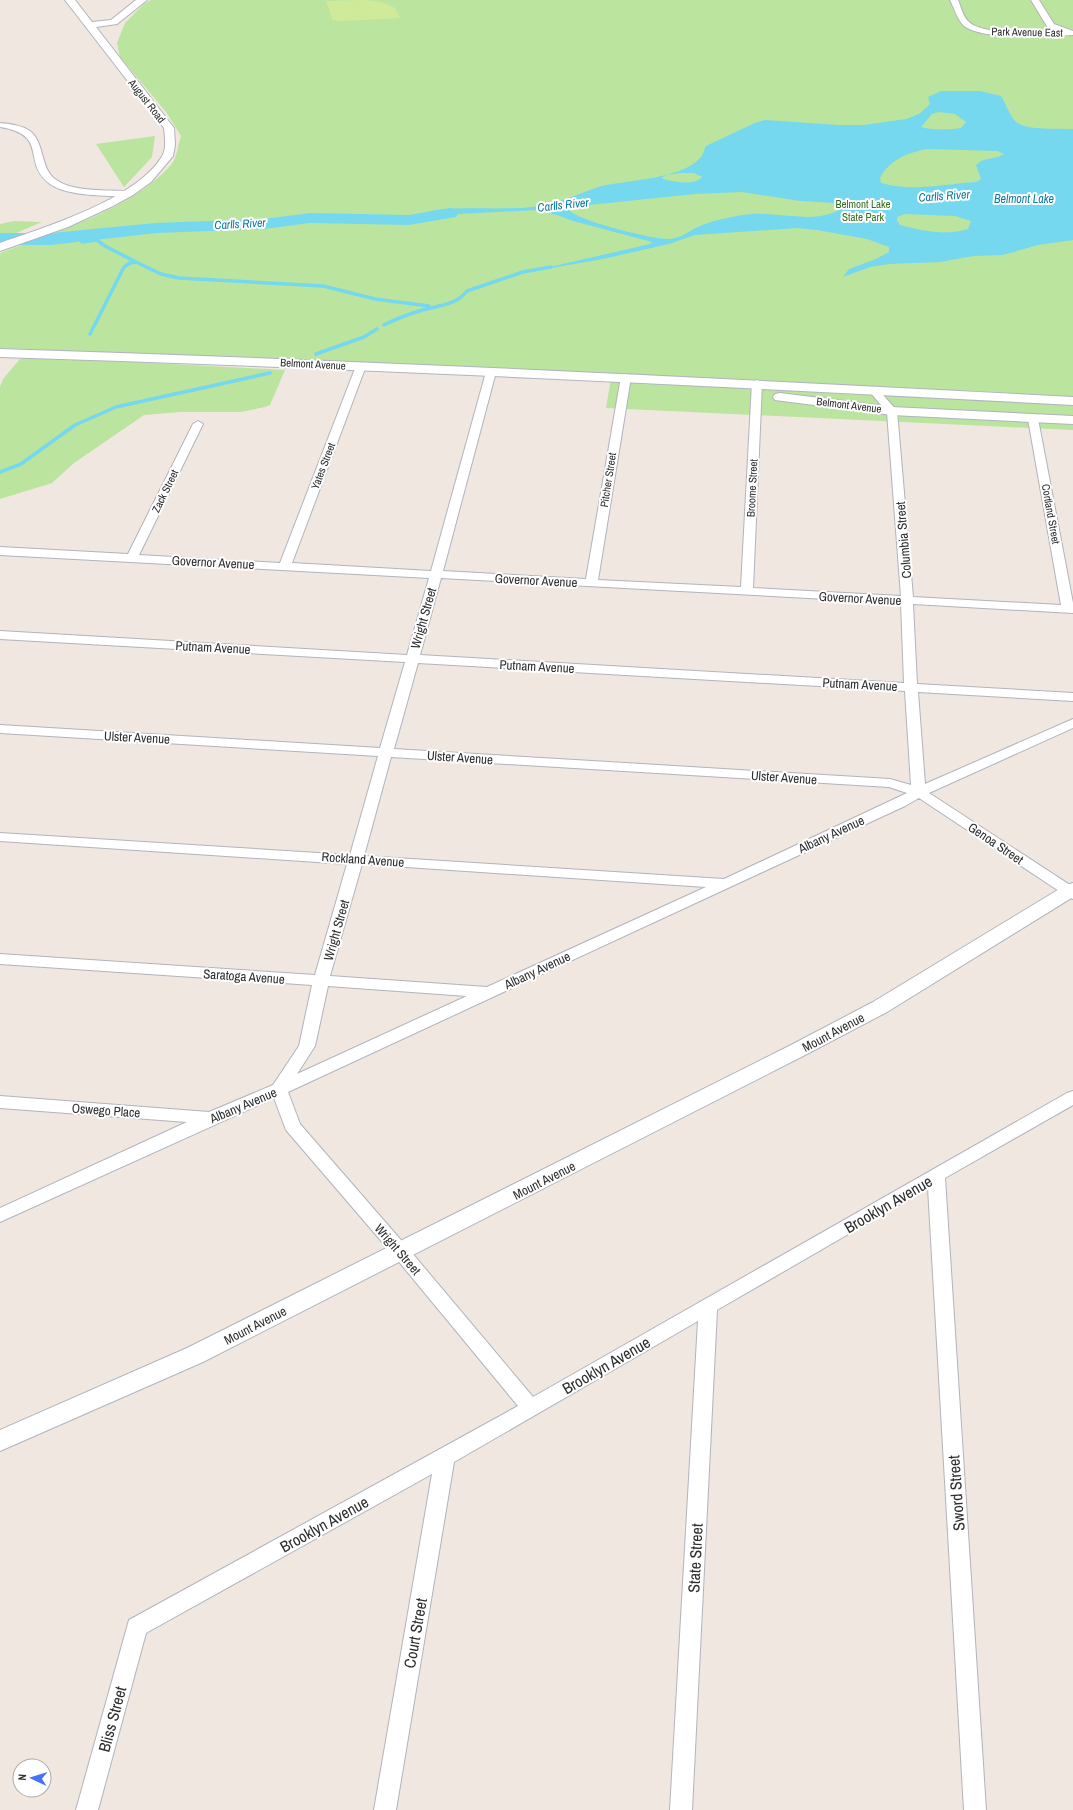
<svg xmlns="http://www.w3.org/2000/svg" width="1073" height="1810" viewBox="0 0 1073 1810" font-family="'Archivo Narrow',sans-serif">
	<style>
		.green { fill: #bbe49e }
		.pitch { fill: #cfeb9a }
		.water { fill: #75d8ef; fill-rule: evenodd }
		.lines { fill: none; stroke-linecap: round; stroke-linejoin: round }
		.stream { stroke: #75d8ef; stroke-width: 3.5 }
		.river { fill: #75d8ef; fill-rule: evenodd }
		.minor-casing { stroke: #b1b4bd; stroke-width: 2 }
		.tertiary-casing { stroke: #b1b4bd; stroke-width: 2 }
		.minor { fill: #fff; fill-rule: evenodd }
		.tertiary { fill: #fff; fill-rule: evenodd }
		.labels { text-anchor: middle; stroke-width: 4; stroke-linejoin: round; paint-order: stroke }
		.far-street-label { font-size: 11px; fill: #2e2e2e; stroke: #fff }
		.far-park-label { font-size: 11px; fill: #336d1c; stroke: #fff }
		.far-water-label { font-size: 12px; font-style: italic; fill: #0e7aa1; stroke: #fff }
		.street-label { font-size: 13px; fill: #2e2e2e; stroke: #fff }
		.near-street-label { font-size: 16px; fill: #2e2e2e; stroke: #fff }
	</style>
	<rect width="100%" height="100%" fill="#efe7e0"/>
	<g class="green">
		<path d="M151,0h922v430l-467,-22 6,-35 -612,-25v-95c54,-20 132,-44 171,-88 6,-7 7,-21 10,-29l-15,-24 -46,-55 -3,-14 8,-20 19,-19z"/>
		<path d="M155,136l-3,21 -28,30 -28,-43z"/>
		<path d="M14,221l28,1 -42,18v-16z"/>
		<path d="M38,357l247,13 -15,35 -5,2 -24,5h-61l-36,3 -70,48 -22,20 -52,16v-112l3,-8 17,-20z"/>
	</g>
	<path class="pitch" d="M365,0l17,2 13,6 5,10 -58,3 -9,-1 -7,-19z"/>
	<path class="water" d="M941,91h39l21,5c5,8 8,18 14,25 10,10 45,7 58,8v111l-35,5 -35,10 -29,1 -34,6 -51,2 -19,3 -27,10 6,-8 27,-10 13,-7v-5l-22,-8 -50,-9 -20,-2 -102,7 -26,9 -66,15 -75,13 122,-28 2,-2 -79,-21 -16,-6 -20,-5 -79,4 -49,8v-2l1,-2 21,-7 12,-2c30,-2 60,1 89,-2 25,-2 46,-14 70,-21 23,-6 99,-7 103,-39l3,-2 47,-22 10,-3 73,5h26l42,-6 13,-5 11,-10 -2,-7zM938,112l17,2 11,8 -5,6c-10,2 -32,2 -40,-1l11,-13zM928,149l69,2 7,3c-9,6 -21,3 -28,11l5,14 -5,3c-32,2 -63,10 -95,1l-1,-5c10,-19 29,-26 48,-29zM680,173h14l8,4c-7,9 -31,5 -41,1l6,-3zM742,192l58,9 35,2 8,5c-28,17 -61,4 -92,6 -12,1 -42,7 -53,13 -10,4 -16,11 -28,12 -15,1 -92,-18 -101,-29l1,-3 125,-13zM905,214l50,2 16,5 -3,8c-22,7 -45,2 -68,-4l-3,-5v-3z"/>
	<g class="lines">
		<g class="stream">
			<path d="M82,242l15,-2 8,6 31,16"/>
			<path d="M384,325c11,-6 23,-10 35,-14 16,-5 37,-5 48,-20l56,-19 28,-5"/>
			<path d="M90,334l34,-67 6,-4 6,-1 25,12 18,4 144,8 52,13 54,7"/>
			<path d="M316,354l48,-17 13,-8"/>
			<path d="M0,472l21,-8 54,-39 41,-18 154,-34"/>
		</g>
		<path class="river" d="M450,208l6,1 3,4 -3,4 -47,8 -99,-2 -46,6 -108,4 -105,12h-51v-12h51l105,-10 108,-4 46,-6 99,2z"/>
		<g class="minor-casing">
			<g id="minor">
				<path d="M950,0h8c3,7 5,17 11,22 15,14 70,10 90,9l-11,-3 -17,-28h8l15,24 19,7v4c-24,1 -92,6 -110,-10 -6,-7 -9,-17 -13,-25z"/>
				<path d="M0,123c10,1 21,2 30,8 16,13 9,39 28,50 17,11 50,9 70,10l4,3 -4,3c-21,-2 -60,0 -78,-13 -29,-21 0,-49 -50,-57z"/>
				<path d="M361,363l5,3 -74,197 139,8 55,-199 5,-3 5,3 -53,199 143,8 35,-202 5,-3 5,3 -33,203 143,7 11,-204 5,-3 5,3 -9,205 148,8 -14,-184 -18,-21 5,-3 4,1 19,22 16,186 148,8 -33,-186 5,-3 5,3 35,184v10l-160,-9 4,80 156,9v8l-155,-9 7,92 148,-65v9l-144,65 144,94v12l-5,-2 -149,-99 -14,8 -617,286 12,32 107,123 126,150 534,-304 6,-2v14l-128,73 41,632h-22l-36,-622 -211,122 -25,500h-22l28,-489 -244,141 -58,348h-22l58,-336 -286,159 -48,177h-22l53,-190 389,-214 -123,-149 -109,-127 -12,-32 -274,124v-14l187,-86 -187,-14v-12l209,16 64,-27 26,-39 13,-61 -312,-21v-10l315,21 32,-111 -347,-23v-8l350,22 28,-99 -378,-23v-8l380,23 25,-86 -405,-23v-8l407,24 22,-77 -429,-23v-8l128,7 65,-130 5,-3 5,3 -64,131 141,8 76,-197zM441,578l460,25 3,80 -484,-28zM418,663l487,28 6,94 -21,-6 -496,-30zM391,757l498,30 18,6 -183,86 -360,-23zM362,864l344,23 -219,100 -157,-11zM328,986l139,10 -170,78 18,-28z"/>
			</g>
		</g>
		<g class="tertiary-casing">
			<g id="tertiary">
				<path d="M65,0h10l17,22 19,-2 25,-20h11l-30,24 -21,3 78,101 1,17 -2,11 -22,26 -18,13 -20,11 -45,21 -68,24v-8c45,-16 134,-43 161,-85 6,-8 4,-20 3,-30z"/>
				<path d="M0,349c358,11 715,29 1073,48v8c-358,-19 -715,-37 -1073,-48z"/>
				<path d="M780,393l112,14 181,9v8l-181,-9 -117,-15 -2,-3 2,-3z"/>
				<path d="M1073,883v14l-186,115 -82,43 -602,307 -203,89v-21l187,-82 604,-303 82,-43 193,-117z"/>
			</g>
		</g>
		<use href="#minor" class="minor"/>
		<use href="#tertiary" class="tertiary"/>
	</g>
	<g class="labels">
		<g class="far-street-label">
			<text transform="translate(1027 32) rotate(1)" y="4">Park Avenue East</text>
			<text transform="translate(147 101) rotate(52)" y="4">August Road</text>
			<text transform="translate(313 364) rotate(3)" y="4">Belmont Avenue</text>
			<text transform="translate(849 405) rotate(7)" y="4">Belmont Avenue</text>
			<text transform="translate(323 466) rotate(-69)" y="4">Yates Street</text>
			<text transform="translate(608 480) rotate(-81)" y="4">Pitcher Street</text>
			<text transform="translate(752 488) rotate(-87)" y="4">Broome Street</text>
			<text transform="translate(165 491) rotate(-64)" y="4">Zack Street</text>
			<text transform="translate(1051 514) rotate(80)" y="4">Cortland Street</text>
		</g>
		<g class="far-park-label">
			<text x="863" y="208">Belmont Lake<tspan x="863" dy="13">State Park</tspan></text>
		</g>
		<g class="far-water-label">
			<text transform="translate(944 196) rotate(-4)" y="4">Carlls River</text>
			<text x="1024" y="203">Belmont Lake</text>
			<text transform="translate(563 205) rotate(-6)" y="4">Carlls River</text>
			<text transform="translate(240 224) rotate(-3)" y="4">Carlls River</text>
		</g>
		<g class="street-label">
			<text transform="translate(903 540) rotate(-95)" y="5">Columbia Street</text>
			<text transform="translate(213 562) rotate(3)" y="5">Governor Avenue</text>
			<text transform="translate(536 580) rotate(3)" y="5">Governor Avenue</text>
			<text transform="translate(860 598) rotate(3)" y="5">Governor Avenue</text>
			<text transform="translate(423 618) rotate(-74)" y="5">Wright Street</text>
			<text transform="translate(213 647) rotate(3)" y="5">Putnam Avenue</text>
			<text transform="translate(537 666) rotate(3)" y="5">Putnam Avenue</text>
			<text transform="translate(860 684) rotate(3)" y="5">Putnam Avenue</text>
			<text transform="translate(137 737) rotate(3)" y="5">Ulster Avenue</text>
			<text transform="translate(460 757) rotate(4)" y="5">Ulster Avenue</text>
			<text transform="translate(784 777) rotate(4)" y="5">Ulster Avenue</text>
			<text transform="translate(831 834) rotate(-25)" y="5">Albany Avenue</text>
			<text transform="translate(996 843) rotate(34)" y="5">Genoa Street</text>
			<text transform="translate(363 859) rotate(4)" y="5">Rockland Avenue</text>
			<text transform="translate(336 930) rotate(-74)" y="5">Wright Street</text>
			<text transform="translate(537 970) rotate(-25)" y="5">Albany Avenue</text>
			<text transform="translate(244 976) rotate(4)" y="5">Saratoga Avenue</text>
			<text transform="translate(833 1032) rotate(-28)" y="5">Mount Avenue</text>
			<text transform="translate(243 1105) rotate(-23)" y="5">Albany Avenue</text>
			<text transform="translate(106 1110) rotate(4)" y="5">Oswego Place</text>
			<text transform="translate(544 1180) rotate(-27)" y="5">Mount Avenue</text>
			<text transform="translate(398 1249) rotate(49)" y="5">Wright Street</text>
			<text transform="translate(255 1325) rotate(-27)" y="5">Mount Avenue</text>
		</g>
		<g class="near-street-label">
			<text transform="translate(888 1204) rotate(-30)" y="6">Brooklyn Avenue</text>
			<text transform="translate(606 1365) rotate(-30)" y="6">Brooklyn Avenue</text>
			<text transform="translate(956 1493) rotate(-94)" y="6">Sword Street</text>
			<text transform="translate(324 1524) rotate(-29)" y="6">Brooklyn Avenue</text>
			<text transform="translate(695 1558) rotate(-87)" y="6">State Street</text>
			<text transform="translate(415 1633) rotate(-80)" y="6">Court Street</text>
			<text transform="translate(112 1719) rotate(-75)" y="6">Bliss Street</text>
		</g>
	</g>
	<g transform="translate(32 1778) rotate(274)"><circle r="19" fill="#ffffff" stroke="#ababab"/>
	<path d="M0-3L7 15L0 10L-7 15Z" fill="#4373f9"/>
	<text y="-6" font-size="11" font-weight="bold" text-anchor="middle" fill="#2e2e2e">N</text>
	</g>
</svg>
